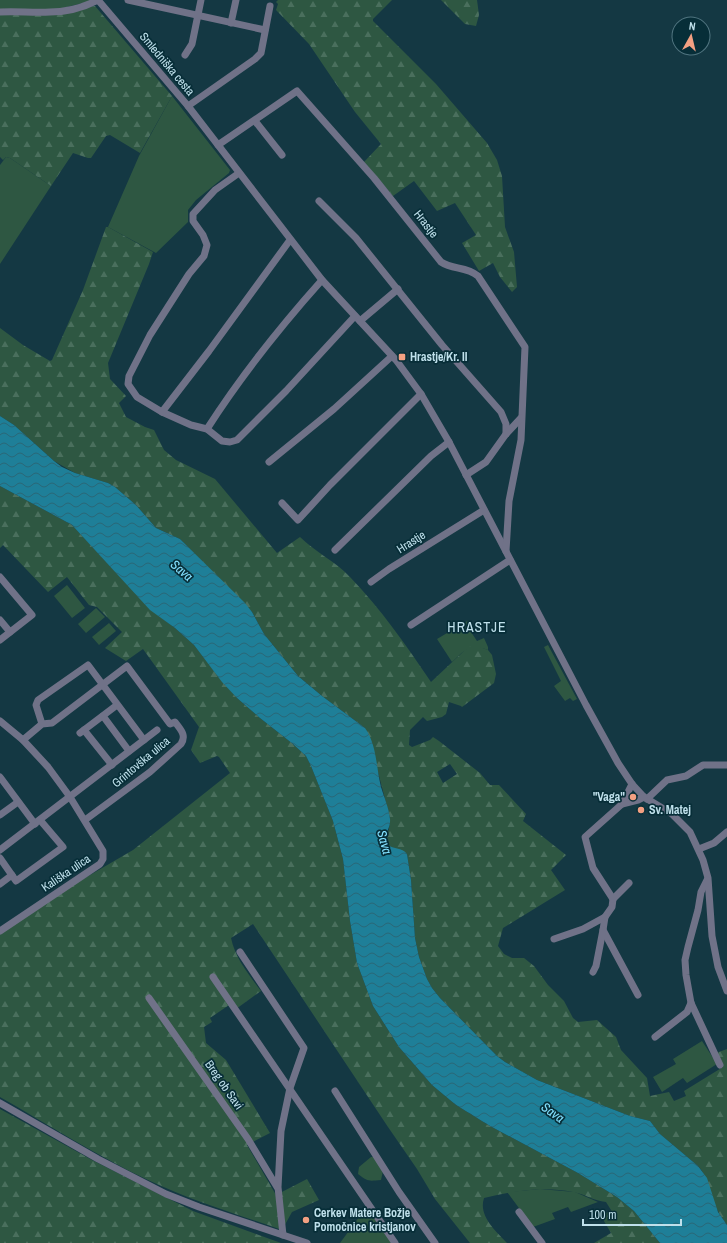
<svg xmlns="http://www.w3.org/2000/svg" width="727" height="1243" viewBox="0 0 727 1243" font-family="'Archivo Narrow',sans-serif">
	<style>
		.green { fill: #2e5742 }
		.forest { fill: url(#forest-firs); fill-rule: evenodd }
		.water { fill: url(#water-waves) }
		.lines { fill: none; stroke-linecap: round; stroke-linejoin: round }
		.minor { stroke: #707288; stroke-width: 7 }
		.poi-dot { fill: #f3a082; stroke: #072e38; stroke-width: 1.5 }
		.labels { text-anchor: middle; stroke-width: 3.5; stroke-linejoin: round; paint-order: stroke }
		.street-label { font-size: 12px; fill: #bfe0eb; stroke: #072e38 }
		.poi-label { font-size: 12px; font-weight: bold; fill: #bfe0eb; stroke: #072e38; text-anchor: start }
		.water-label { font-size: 13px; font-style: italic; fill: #83e1ff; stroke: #072e38 }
		.quarter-label { font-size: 14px; letter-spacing: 1px; fill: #bfe0eb; stroke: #072e38 }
	</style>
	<defs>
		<pattern id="forest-firs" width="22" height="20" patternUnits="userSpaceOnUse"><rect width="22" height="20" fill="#2e5742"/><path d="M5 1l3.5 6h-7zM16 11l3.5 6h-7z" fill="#4a6f5d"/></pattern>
		<pattern id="water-waves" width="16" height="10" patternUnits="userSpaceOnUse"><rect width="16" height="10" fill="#1e7f98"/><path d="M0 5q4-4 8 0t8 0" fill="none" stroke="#296777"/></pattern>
	</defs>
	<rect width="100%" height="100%" fill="#143843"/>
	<g class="green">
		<path d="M0,0h89l2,1 -40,10h-51z"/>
		<path d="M172,96l58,74 -1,3 -33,27 -8,10v12l-32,31 -48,-26 31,-71z"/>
		<path d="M6,157l4,1 41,28 -51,78v-99z"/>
		<path d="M67,585l18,23 -13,10 -18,-22z"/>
		<path d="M96,608l9,9 -19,16 -8,-9z"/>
		<path d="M469,620l3,5 -3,4 8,12 7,-3 4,9v3c-19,-7 -23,0 -36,12l-15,-23z"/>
		<path d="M109,623l7,8 -17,14 -7,-8z"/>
		<path d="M548,645l29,54 -4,2 -3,-3 -5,3 -11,-15 7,-5 -17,-34z"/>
		<path d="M702,1041l15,23 -30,19 -4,-5 -21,14 -9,-15 23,-13 -3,-5z"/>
		<path d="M371,1157h3l9,14 -2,9c-12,1 -13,2 -23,-6l1,-7z"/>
		<path d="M540,1189l35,3 23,10 -27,10 -3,-5 -16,6 3,6 -22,8 -26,-35z"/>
		<path d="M368,1205l25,38h-53z"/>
	</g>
	<g class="forest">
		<path d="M278,0h114l-19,19v2l63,63 51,59 10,17 5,16 3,51 9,25 3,35 -5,5 -12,-15 -7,-14 -14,8 -17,-28 14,-8 -21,-32 -18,8 -23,-30 -21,15 -29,-34 17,-18 -26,-32 -46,-68 -33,-34 2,-6 -2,-2z"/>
		<path d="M441,0h36l2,15 -3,11 -11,-2z"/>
		<path d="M95,6l77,90 -32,57 -30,-18 -4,1 -15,22h-3l-15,-5 -22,33 -41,-28 -4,-1 -3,3 -3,-3v-143h51z"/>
		<path d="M106,227h2l45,25 -4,12 -41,99 2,16 16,17 -7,7 7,14 19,10 9,3 10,20 12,10 39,19 62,74 23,-16c15,15 35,24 50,40 31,32 56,68 81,105l34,-32 6,-4h6l11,4 4,5 4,19 -2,9 -32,24 -1,-1 -12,-4 -3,12 -4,3 -15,4 -4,-4 -13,13 -1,15 3,2 18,-7 3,-3 6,4 41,32 10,12h9l27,29 -3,7 43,34 -15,15 14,20 -62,38 -5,18 6,8 8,4h12l10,8 14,19 16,16 9,17 5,4 19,-2 19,17 5,13 26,28 3,18 19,-4 5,9 12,-5 -2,-5 39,-24 -7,-14 11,-4v176c-6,-8 -11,-16 -14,-25 -4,-13 -6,-24 -15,-34l-38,-32 -10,-13 -20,-5 -93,-36 -32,-18 -8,-6 -57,-58 -8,-10 -5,-9 -8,-22 -4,-19 -4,-58 -4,-26c-7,-5 -15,-5 -22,-11v-4l4,-10 1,-11 -12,-46 -13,-44 -43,-32 -24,-20 -34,-42 -12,-22 -72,-73 -24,-11 -20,-23 -21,-18 -7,-4 -33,-10 -21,-12 -40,-36 -14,-9v-88l23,17 27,16 2,-1 31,-70zM450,764l7,10 -14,9 -6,-11z"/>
		<path d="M0,486l63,34 9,5 78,84 25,19 19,17 28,36 15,17 23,20 33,26 13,12 5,10 22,55 10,38 7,62 7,42 16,43 26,41 33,38 24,20 34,21 88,47 39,24 17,14 26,32h-66l17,-10 -10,-17 10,-6 -5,-8c-12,-1 -21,-8 -33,-10 -30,-6 -59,-1 -89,6 -6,18 12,33 23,45h-37l-35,-44 -18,-30 -29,-42 -135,-203 -22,14c4,20 18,37 30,53l-25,18 -4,-6 -22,15 2,4 -8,5 2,16 20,17 44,73 -23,12 29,50 31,-16 12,21 -27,12 -10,18c-45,-16 -90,-29 -134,-50 -51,-24 -99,-55 -148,-83v-163l73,-49 60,-35 97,-77 -11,-16 -2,-1 -17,7 -9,-13 8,-23 -56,-78 -17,12 -21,-13 17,-16 -25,-25 -8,-2 -22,-28 -19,15 -45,-47 -3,3z"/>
		<path d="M0,1109l92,51 101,51 88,32h-281z"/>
	</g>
	<path class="water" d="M0,416l14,9 40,36 8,6 13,6 33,10 7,4 21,18 20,23 24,11 65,64 7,9 12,22 34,42 24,20 43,32c12,17 11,39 16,59 3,10 8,21 9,32 1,9 -6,15 -5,24 8,7 17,4 22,11l4,26 4,58 4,19 8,22 5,9 8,10 57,58 8,6 32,18 93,36 20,5 10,13 38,32 9,12 11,34 9,13v18h-67l-26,-32 -17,-14 -39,-24 -88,-47 -34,-21 -24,-20 -33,-38 -26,-41 -16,-43 -7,-42 -7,-62 -10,-38 -22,-55 -5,-10 -13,-12 -33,-26 -23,-20 -15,-16 -28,-37 -19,-17 -25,-18 -78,-85 -9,-5 -63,-34z"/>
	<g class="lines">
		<g class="minor">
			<path d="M98,0l90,106 134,174 74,80 25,34 28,48 137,263 32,58 14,21 12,13 28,17 18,18 13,28 5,18 4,58 6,31 9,24"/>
			<path d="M128,0l137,30"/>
			<path d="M0,12c17,-1 33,1 50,0 16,0 34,-5 48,-12"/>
			<path d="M231,23l5,-23"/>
			<path d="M185,55l7,-11 9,-44"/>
			<path d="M188,106l67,-47 6,-6 9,-47"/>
			<path d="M255,121l27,34"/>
			<path d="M218,145l79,-54 77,87 67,84c12,8 25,4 37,14l47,71 -4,93 -12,61 -3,50"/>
			<path d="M239,173l-24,17 -22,24v7l10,14 4,10 -3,11 -15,18 -39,61 -21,41 -1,8 9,13 25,15 29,13 16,4 15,12 8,1 7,-2 49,-49 69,-75"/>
			<path d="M319,201l37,37 86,107 59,67 5,12v10"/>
			<path d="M360,321l38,-32"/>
			<path d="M162,412l47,-61 81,-111"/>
			<path d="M207,429c34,-53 73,-102 115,-149"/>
			<path d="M269,462l65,-53 58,-53"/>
			<path d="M466,475l20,-13 20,-28 15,-16"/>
			<path d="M282,503l16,17 32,-35 91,-91"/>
			<path d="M335,550l96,-94 18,-14"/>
			<path d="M371,582l18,-13 95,-59"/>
			<path d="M0,620l10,12"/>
			<path d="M411,625l99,-65"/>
			<path d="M0,640l32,-25 -32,-38"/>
			<path d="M103,716l26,35"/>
			<path d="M0,721l23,19 25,27 22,30 33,54v8l-3,5 -100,67"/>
			<path d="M42,724l-6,-19 2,-5 50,-35 56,75"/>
			<path d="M84,730l28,35"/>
			<path d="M80,733l37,-28"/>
			<path d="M23,740l19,-16 10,-1 75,-57 43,58 5,-2c5,7 12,13 6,22l-31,28 -65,48"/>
			<path d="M0,777l35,47"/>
			<path d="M632,784l-10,20 -37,33 8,31 20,31 -1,8 -7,10 -2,13 35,65"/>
			<path d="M647,799l20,-19 19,-4 17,-11h24"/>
			<path d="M622,804l16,-4 6,-3"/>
			<path d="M0,815l18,-13"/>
			<path d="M699,849l15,-6 13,-11"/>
			<path d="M0,850l157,-120"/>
			<path d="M0,858l16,23 47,-34 -23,-27"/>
			<path d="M707,880l-6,12 -3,18 -10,37 -3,13 1,15 5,28 29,62"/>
			<path d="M0,884l12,-9"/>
			<path d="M613,899l16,-16"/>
			<path d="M554,939l29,-10 22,-12"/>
			<path d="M240,952l64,96 -14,40 -9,43 -3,56 5,48"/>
			<path d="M593,972l3,-6 7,-36"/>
			<path d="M213,977l182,266"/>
			<path d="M149,998l99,141 29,48"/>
			<path d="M655,1037l32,-25 4,-9"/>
			<path d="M335,1091l64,101 36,51"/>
			<path d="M0,1103l98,56 68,35 33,13 108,36"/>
			<path d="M519,1212l23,31"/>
		</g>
	</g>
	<g class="poi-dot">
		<rect x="398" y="353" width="8" height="8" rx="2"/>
		<circle cx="633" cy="797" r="4"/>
		<circle cx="641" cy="810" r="4"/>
		<circle cx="306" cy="1220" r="4"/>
	</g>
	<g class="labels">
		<g class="street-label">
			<text transform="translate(167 64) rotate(50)" y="4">Smledniška cesta</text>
			<text transform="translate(426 224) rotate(52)" y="4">Hrastje</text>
			<text transform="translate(411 542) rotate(-32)" y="4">Hrastje</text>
			<text transform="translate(141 762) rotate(-40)" y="4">Grintovška ulica</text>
			<text transform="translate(66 873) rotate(-34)" y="4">Kališka ulica</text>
			<text transform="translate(224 1085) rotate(55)" y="4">Breg ob Savi</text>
		</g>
		<g class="poi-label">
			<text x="410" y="361">Hrastje/Kr. II</text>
			<text x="625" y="801" text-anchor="end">"Vaga"</text>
			<text x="649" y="814">Sv. Matej</text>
			<text x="314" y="1217">Cerkev Matere Božje<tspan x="314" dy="14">Pomočnice kristjanov</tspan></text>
		</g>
		<g class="water-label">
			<text transform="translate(182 570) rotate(41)" y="5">Sava</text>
			<text transform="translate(385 842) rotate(75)" y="5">Sava</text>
			<text transform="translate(553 1112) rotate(35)" y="5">Sava</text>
		</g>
		<g class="quarter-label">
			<text x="477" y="632">HRASTJE</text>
		</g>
	</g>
	<g transform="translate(691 36) rotate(8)"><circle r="19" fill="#072e38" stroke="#517580"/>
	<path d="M0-3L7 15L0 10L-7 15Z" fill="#f3a082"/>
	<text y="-6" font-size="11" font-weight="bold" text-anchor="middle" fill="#bfe0eb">N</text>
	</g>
	<path d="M583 1219v6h98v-6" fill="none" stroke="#bfe0eb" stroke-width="2"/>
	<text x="589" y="1219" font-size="12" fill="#bfe0eb" stroke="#072e38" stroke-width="3" paint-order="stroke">100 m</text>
</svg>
